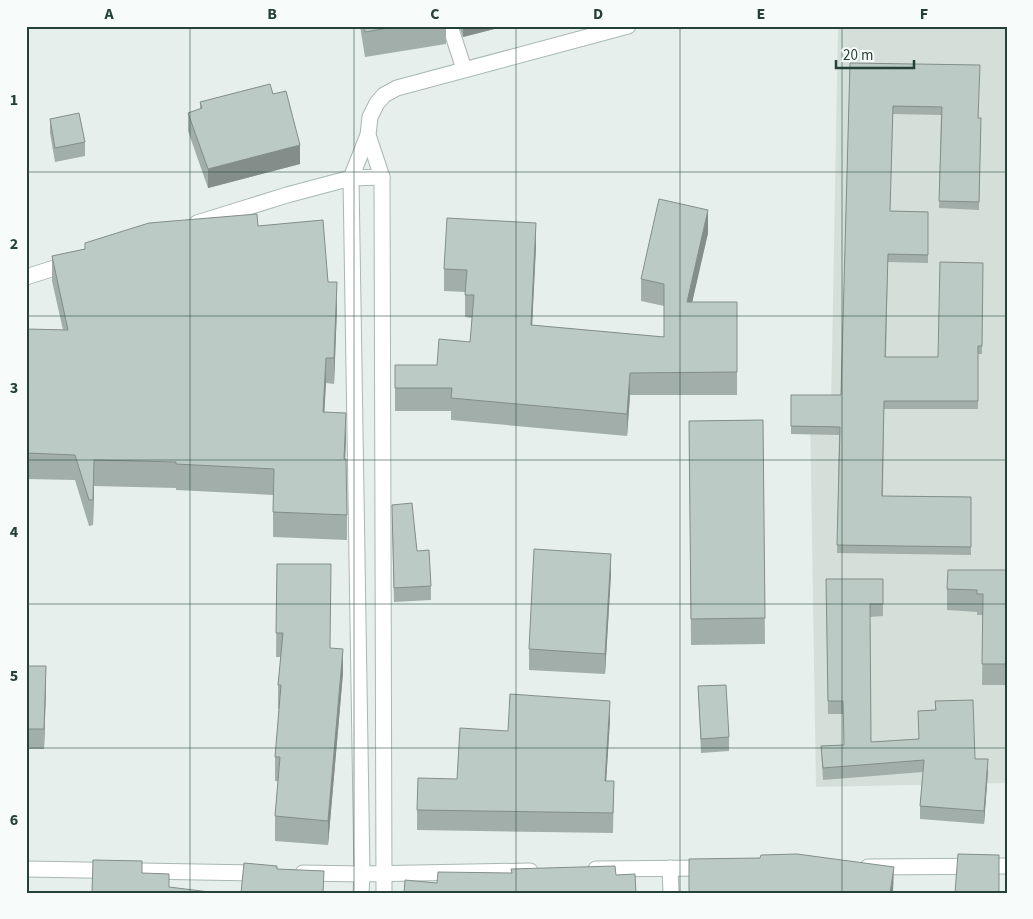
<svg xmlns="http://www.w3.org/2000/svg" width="1033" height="919" viewBox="0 0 1033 919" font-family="'Source Sans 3',sans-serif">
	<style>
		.built { fill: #d4dfda }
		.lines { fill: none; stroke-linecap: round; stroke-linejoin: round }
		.minor-casing { stroke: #a8b8b2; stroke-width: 17 }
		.minor { stroke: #fff; stroke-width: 15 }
		.wall { fill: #a1aea9 }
		.shaded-wall { fill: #838d89 }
		.building { fill: #bbcac4; stroke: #838d89 }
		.grid { fill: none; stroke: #24423a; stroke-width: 1; stroke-opacity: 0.55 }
		.neatline { fill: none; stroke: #24423a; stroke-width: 2 }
		.grid-label { font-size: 16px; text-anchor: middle; font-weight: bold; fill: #24423a }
	</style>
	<rect width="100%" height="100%" fill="#e6efeb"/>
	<path class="built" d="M838,26h169v757l-191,4 -6,-375 21,-1z"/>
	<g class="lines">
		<g class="minor-casing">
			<g id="minor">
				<path d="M450,26l14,43"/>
				<path d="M368,135l14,42 2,716"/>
				<path d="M197,223l90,-28 64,-17 31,-1"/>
				<path d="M26,277l44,-14"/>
				<path d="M868,867l139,-1"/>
				<path d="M670,868l1,25"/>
				<path d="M26,869l237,4"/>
				<path d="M596,869l112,-1"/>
				<path d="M303,873l59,1 168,-3"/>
				<path d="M361,893l1,-19 -11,-696 17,-43 2,-18 7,-14 7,-8 13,-7 231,-62"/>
			</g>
		</g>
		<use href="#minor" class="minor"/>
	</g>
	<g class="wall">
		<path d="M360,26h86v18l-81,13z"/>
		<path d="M459,26h47l-43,11z"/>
		<path d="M850,63l128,55h3l-2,92 -40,-2 2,-93 -48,-1 -3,97 38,1v51l-40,-1 -2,95h52l45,-94 -1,91h-4v55h-94l-1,87 88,1v58l-134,-2 2,-118 -48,-1v-39h50z"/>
		<path d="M273,94l27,70 -92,24 -20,-57v-18l12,-4v-7z"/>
		<path d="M50,119l35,23v14l-30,6 -5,-29z"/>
		<path d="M258,226l70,56 9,26 -3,76 -8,-1 -2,29 22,27 -1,20 2,56v25l-74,-3v-42l-97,-5v-2l-82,-2 -1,39 -4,1 -14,-46 -49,-1v-150l37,1 -11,-49v-25l33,-7v-6z"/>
		<path d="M708,233l-16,69h45v93h-107l-3,41 -176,-16v-9h-56v-46h42l33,-23 2,-24 -7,-1v-25l-21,-1v-22l92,-23 -4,79 132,12v-31l-23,-5v-22z"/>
		<path d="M763,420l2,224 -74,1 -2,-224z"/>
		<path d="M392,519l25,32 14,35v14l-37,2z"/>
		<path d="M277,564l53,84 13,25 -15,172 -53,-4v-25l3,-35h-3v-24l4,-48h-1v-24l3,-28h-5z"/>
		<path d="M1007,570v115h-25l1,-70h-6v-3l-30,-2v-21z"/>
		<path d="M611,574l-6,100 -76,-4v-21z"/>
		<path d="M826,579h57v37l-13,1 1,125 47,-3 17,-29v-9l40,58 13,12 -4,53 -64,-5v-13l3,-34 -100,8 -2,-34 23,-1 -1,-31h-15z"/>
		<path d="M26,666l20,20 -2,63h-18z"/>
		<path d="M698,686l31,51v14l-28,2z"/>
		<path d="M610,720l-4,61h8l-1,52 -196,-3v-20l40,-31 51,-48z"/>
	</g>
	<g class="shaded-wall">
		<path d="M463,26h43l-43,11z"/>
		<path d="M300,145v19l-92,24v-19z"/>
		<path d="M708,210v23l-21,92v-23z"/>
		<path d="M536,223v23l-5,102v-23z"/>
		<path d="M337,282v26l-3,76v-26z"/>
		<path d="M326,358v25l-3,54v-25z"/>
		<path d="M630,373v22l-3,41v-22z"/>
		<path d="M346,413v26l-2,46v-26z"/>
		<path d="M94,460v26l-1,39v-25z"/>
		<path d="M611,554v20l-6,100v-20z"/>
		<path d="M343,649v24l-15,172v-24z"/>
		<path d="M46,666v20l-2,63v-20z"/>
		<path d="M610,701v19l-5,80v-19z"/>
		<path d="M988,759v12l-4,53v-13z"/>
		<path d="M894,867l-1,26h-3z"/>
	</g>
	<g class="building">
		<path d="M364,26h36l-35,6z"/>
		<path d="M850,63l130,2 -2,53h3l-2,84 -40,-1 3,-94 -49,-1 -3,105 38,1v43l-40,-1 -3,103h53l2,-95 43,1 -1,83h-4v55h-94l-2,95 89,1v50l-134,-2 3,-118 -49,-1v-31h50z"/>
		<path d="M270,84l3,10 13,-3 14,54 -92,24 -20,-56 14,-5 -2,-6z"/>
		<path d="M79,113l6,29 -30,6 -5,-29z"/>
		<path d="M659,199l49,11 -21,92h50v70l-107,1 -3,41 -176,-16 1,-10h-57v-23h42l2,-26 31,3 4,-47h-9l2,-25 -23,-1 3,-51 89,5 -5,102 133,12v-53l-23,-5z"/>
		<path d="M257,214l1,12 65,-6 5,62h9l-3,76h-8l-3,54 23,1 -2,46h2l1,56 -74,-3 1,-43 -98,-5v-2l-82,-2 -1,40h-4l-14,-45 -49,-2v-124l42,1 -16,-74 33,-7v-6l64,-20z"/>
		<path d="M763,420l2,198 -74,1 -2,-198z"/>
		<path d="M412,503l5,48 12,-1 2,36 -37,2 -2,-83z"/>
		<path d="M534,549l77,5 -6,100 -76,-5z"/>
		<path d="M277,564h54l-1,84 13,1 -15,172 -53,-5 5,-59h-5l6,-72h-3l5,-52h-7z"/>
		<path d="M948,570h59v94h-25l1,-70h-6v-4l-30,-1z"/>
		<path d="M826,579h57v25h-13l1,138 48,-3 -1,-28 18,-1 -1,-9 38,-1 2,59h13l-4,52 -64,-5 4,-46 -101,8 -2,-22 23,-1 -1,-44h-15z"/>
		<path d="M26,666h20l-2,63h-18z"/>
		<path d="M726,685l3,52 -28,2 -3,-53z"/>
		<path d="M510,694l100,7 -5,80h9l-1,32 -196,-3 1,-32 39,1 3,-51 48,3z"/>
		<path d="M797,854l97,13 -4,26h-201v-34l71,-1 1,-3z"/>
		<path d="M958,854l41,1v38h-44z"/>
		<path d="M93,860l49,1v12l27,1v13l49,6h-126z"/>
		<path d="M244,863l33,3v3l47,2 -1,22h-82z"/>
		<path d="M615,866l1,9 19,-1 1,19h-232l1,-13 32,3 1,-11 74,1 -1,-4z"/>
	</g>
	<path class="grid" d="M190,26v867M354,26v867M516,26v867M680,26v867M842,26v867M26,172h981M26,316h981M26,460h981M26,604h981M26,748h981"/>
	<rect width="1033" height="919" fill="none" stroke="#f7fbf9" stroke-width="55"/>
	<path d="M836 60v8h78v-8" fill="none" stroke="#24423a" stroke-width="2.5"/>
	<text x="843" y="60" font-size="15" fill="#24423a" stroke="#f7fbf9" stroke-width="4" paint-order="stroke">20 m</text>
	<rect x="28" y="28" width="978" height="864" class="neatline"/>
	<g class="grid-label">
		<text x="109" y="19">A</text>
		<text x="272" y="19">B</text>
		<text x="435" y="19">C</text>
		<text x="598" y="19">D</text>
		<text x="761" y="19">E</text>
		<text x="924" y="19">F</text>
		<text x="14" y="105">1</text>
		<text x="14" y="249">2</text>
		<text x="14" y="393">3</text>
		<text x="14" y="537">4</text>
		<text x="14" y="681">5</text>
		<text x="14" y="825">6</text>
	</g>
</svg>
